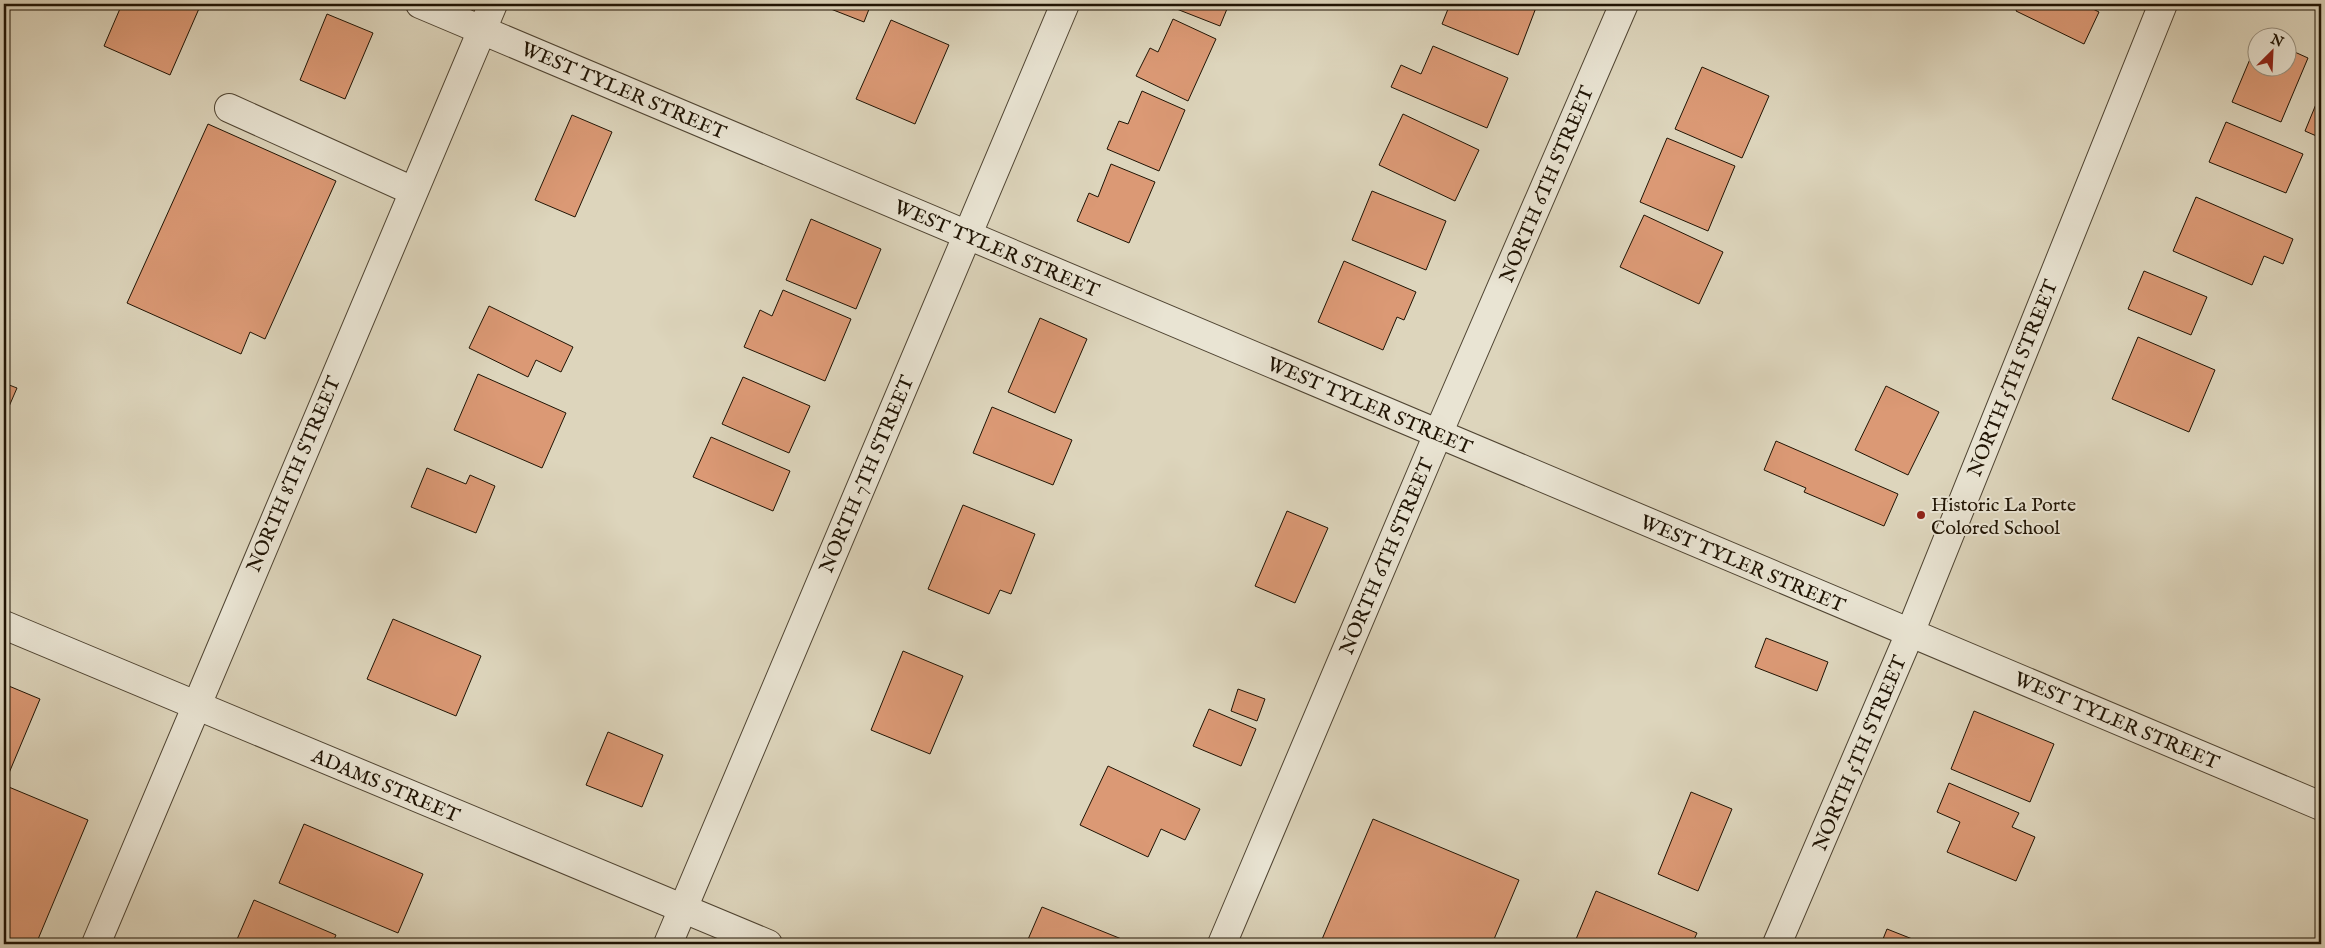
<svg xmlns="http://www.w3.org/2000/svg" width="2325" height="948" viewBox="0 0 2325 948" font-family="'IM FELL English',serif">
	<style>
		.building { fill: #db9975; stroke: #201404 }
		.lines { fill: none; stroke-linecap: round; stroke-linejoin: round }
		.minor-casing { stroke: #4f4432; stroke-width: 30 }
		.minor { stroke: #e9e4d3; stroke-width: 28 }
		.poi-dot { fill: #8f2418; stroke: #e9e4d3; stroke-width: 2 }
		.labels { text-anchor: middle; stroke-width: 4; stroke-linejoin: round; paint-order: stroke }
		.street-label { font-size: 20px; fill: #201404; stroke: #e9e4d3 }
		.poi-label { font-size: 20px; fill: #201404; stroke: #e9e4d3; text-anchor: start }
	</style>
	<rect width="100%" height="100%" fill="#ddd5bc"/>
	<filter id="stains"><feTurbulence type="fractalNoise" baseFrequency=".004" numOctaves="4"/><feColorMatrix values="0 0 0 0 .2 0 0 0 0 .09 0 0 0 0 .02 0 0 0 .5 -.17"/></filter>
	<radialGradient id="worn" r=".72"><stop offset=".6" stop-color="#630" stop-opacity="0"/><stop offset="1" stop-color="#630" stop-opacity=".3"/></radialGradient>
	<g class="building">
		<path d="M122,4h79l-31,71 -66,-29z"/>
		<path d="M818,4h53l-7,18z"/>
		<path d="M1169,4h60l-9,22 -51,-20z"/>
		<path d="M1450,4h84l3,1 -19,50 -76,-31z"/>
		<path d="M2019,4h71l-1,3 10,5 -15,32 -68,-33z"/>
		<path d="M327,14l46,19 -28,66 -45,-19z"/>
		<path d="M1173,19l43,20 -28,62 -52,-25 14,-28 8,4z"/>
		<path d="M891,20l58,25 -34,79 -59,-25z"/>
		<path d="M2258,40v28h30v-19l20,9 -27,64 -49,-20z"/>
		<path d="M1433,46l75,32 -21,50 -96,-41 10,-22 20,9z"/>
		<path d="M1702,67l67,29 -27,62 -67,-29z"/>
		<path d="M1142,91l43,19 -26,61 -52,-22 12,-28 9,3z"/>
		<path d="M2321,92v46l-16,-7z"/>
		<path d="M1403,114l76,36 -24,51 -76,-36z"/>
		<path d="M572,115l40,17 -37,85 -40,-17z"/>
		<path d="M2226,122l77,32 -17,39 -77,-31z"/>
		<path d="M208,124l128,57 -71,158 -15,-7 -9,22 -114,-51z"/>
		<path d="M1667,138l68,28 -27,65 -68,-29z"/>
		<path d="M1111,164l44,18 -26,61 -52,-22 12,-28 9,4z"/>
		<path d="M1372,191l74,30 -20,49 -74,-30z"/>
		<path d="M2196,197l97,42 -10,25 -19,-8 -12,29 -79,-34z"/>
		<path d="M1644,215l79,37 -24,52 -79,-37z"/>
		<path d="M811,219l70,30 -25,60 -70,-29z"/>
		<path d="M1344,261l72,31 -12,28 -7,-3 -14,33 -65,-28z"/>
		<path d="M2144,271l63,26 -16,38 -63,-26z"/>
		<path d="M783,290l68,29 -26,62 -81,-34 16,-37 12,6z"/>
		<path d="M489,306l84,41 -12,25 -25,-12 -8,17 -59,-29z"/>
		<path d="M1040,318l47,21 -32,74 -47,-21z"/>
		<path d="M2138,337l77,33 -26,62 -77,-33z"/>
		<path d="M478,374l88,39 -24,55 -88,-38z"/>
		<path d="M743,377l67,29 -21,47 -67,-29z"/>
		<path d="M4,383l13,5 -13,30z"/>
		<path d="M1886,386l53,26 -31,63 -53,-25z"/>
		<path d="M992,407l80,33 -19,45 -80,-32z"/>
		<path d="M711,437l79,34 -17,40 -80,-34z"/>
		<path d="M1776,441l122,53 -14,32 -80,-34 2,-4 -42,-18z"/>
		<path d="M427,468l39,16 4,-9 25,11 -19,47 -65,-26z"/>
		<path d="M963,505l72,29 -24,60 -11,-4 -11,24 -61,-25z"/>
		<path d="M1287,511l41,17 -33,75 -40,-17z"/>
		<path d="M393,619l88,37 -25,60 -89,-37z"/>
		<path d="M1766,638l62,24 -11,29 -62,-24z"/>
		<path d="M903,651l60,25 -33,78 -59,-24z"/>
		<path d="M4,684l36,15 -36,86 84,35 -52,124h-32z"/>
		<path d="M1238,689l27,10 -8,22 -26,-10z"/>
		<path d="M1209,709l47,20 -15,37 -48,-20z"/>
		<path d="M1974,711l80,33 -24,58 -79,-33z"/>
		<path d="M608,732l55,23 -21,52 -56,-22z"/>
		<path d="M1108,766l92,43 -15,31 -24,-11 -13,28 -68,-32z"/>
		<path d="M1949,783l70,30 -7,14 23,10 -19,44 -69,-29 13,-30 -23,-10z"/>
		<path d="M1691,792l41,17 -34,82 -40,-17z"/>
		<path d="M1373,819l146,61 -27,64h-172z"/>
		<path d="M304,824l119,50 -25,59 -119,-50z"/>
		<path d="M1596,891l101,42 -5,11h-118z"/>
		<path d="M254,900l82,35 -4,9h-97z"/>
		<path d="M1042,907l92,37h-108z"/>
		<path d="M1887,929l38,15h-44z"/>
	</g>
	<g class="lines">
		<g class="minor-casing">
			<g id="minor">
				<path d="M420,4l1901,802"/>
				<path d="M229,108l184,83"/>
				<path d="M4,625l764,319"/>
				<path d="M96,944l397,-940"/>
				<path d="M668,944l397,-940"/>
				<path d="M1222,944l216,-510 186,-430"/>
				<path d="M1777,944l133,-311 253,-629"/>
			</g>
		</g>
		<use href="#minor" class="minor"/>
	</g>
	<circle class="poi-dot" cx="1921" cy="515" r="5"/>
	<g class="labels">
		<g class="street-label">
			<text transform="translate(624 90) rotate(23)" y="7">WEST TYLER STREET</text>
			<text transform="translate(1546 184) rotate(-67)" y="7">NORTH 6TH STREET</text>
			<text transform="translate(997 248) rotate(23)" y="7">WEST TYLER STREET</text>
			<text transform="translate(2012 378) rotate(-68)" y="7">NORTH 5TH STREET</text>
			<text transform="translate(1370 405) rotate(23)" y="7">WEST TYLER STREET</text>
			<text transform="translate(293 474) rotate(-67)" y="7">NORTH 8TH STREET</text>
			<text transform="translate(866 474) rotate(-67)" y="7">NORTH 7TH STREET</text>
			<text transform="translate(1386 556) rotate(-67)" y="7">NORTH 6TH STREET</text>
			<text transform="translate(1743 563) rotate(23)" y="7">WEST TYLER STREET</text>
			<text transform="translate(2117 720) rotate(23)" y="7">WEST TYLER STREET</text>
			<text transform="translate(1859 753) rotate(-67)" y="7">NORTH 5TH STREET</text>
			<text transform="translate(386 785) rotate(23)" y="7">ADAMS STREET</text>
		</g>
		<g class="poi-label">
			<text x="1931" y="511">Historic La Porte<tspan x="1931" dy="23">Colored School</tspan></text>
		</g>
	</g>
	<rect width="2325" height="948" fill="none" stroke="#ddd5bc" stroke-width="20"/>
	<rect x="5" y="5" width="2315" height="938" fill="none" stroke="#201404" stroke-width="2.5"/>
	<rect x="10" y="10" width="2305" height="928" fill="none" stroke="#201404"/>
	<g transform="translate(2272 52) rotate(24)"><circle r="24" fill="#e9e4d3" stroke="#999180"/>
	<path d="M0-4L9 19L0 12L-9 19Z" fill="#8f2418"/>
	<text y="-8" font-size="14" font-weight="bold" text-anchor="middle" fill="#201404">N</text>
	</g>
	<rect width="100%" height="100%" filter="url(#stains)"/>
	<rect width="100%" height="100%" fill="url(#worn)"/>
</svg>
